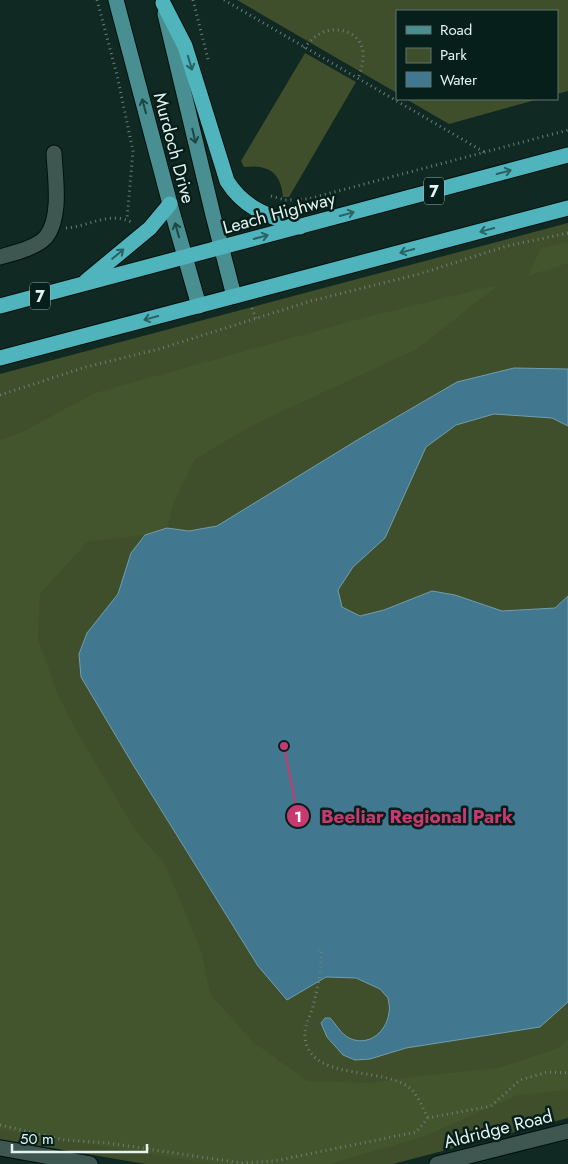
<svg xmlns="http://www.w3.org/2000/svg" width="568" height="1164" viewBox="0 0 568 1164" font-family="Jost,sans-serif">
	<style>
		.green { fill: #3f4f2b }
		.forest { fill: #43552c }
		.water { fill: #42788f; stroke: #739dac }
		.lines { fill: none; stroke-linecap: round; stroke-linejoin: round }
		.street-casing { stroke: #00110d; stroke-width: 17 }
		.primary-casing { stroke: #00110d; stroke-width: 17 }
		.highway-casing { stroke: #00110d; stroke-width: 17 }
		.path { stroke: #6b7f7a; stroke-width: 3; stroke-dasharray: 1 4; stroke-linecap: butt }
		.street { stroke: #3e5751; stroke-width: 15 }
		.primary { stroke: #498f92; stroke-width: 15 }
		.highway { stroke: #50b4bd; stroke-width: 15 }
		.oneway { stroke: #286263 }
		.oneway2 { stroke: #1e4644 }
		.labels { text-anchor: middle; stroke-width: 5; stroke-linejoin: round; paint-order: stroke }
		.shield { fill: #071f1a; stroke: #a2b4b0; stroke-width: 1 }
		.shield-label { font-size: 16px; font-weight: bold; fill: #e5f4f0 }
		.street-label { font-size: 18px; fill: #e5f4f0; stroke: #071f1a }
		.leader { fill: none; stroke: #c73971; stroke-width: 2 }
		.callout-dot { fill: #c73971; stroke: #071f1a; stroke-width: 2 }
		.mark-label { font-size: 15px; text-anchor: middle; font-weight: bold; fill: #fff }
		.callout-label { font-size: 19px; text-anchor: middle; font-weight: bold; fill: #c73971; stroke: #071f1a; stroke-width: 5; stroke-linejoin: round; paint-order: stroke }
	</style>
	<rect width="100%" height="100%" fill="#112923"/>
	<g class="green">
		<path d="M237,0h331v91l-11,3v-83h-160v82z"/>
		<path d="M305,53l51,29 -67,115h-6c-2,-25 -15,-33 -39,-30l-3,-6z"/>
		<path d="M406,99h133l-90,25z"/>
		<path d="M568,223v895l-175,46h-248l-145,-25v-765z"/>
	</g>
	<g class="forest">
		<path d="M568,242v21l-40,13 13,-28z"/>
		<path d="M498,285l-81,64 -160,74 -62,36 -21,43 -7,26 -22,7 -58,7 -47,52 -2,45 20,56 18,35 59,100 29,33 37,87 9,44 43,48 55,39 61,2 52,-7 77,-8 58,-19 12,-9v50l-50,5 -93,41 -95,28h-117l-213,-34v-690l22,-8 73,-39 268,-75z"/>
	</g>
	<path class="water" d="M514,368l54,1v57l-16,-8 -58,-4 -38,11 -30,22 -41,91 -32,29 -15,23 4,17 18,9 24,-6 48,-19 23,4 47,16 53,-3 13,-12v406l-28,25 -134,21 -36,11 -15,1 -12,-5 -16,-18 -6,-14 4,-5h5c6,6 11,16 19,20 19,9 37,-5 40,-25 1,-4 0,-10 -1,-15l-8,-9 -24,-11 -30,-1 -39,23 -29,-34 -126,-203 -51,-86 -2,-23 8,-21 31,-39 13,-41 14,-18 22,-7 22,3 28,-5 142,-87 98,-57z"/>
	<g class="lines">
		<g class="street-casing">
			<g id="street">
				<path d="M0,257c14,-4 36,-9 46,-20 16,-20 9,-60 8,-84"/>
				<path d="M0,1148l90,16"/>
				<path d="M437,1164l131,-33"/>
			</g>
		</g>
		<g class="primary-casing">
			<g id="primary">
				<path d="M116,0l54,204 29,102"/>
				<path d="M165,14l48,201 21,81"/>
			</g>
		</g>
		<g class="highway-casing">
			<g id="highway">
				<path d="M163,3l22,43 42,135c18,29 43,35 73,46"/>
				<path d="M86,281l64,-53 20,-24"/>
				<path d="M0,306l568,-151"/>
				<path d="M0,358l568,-150"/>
			</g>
		</g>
		<g class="path">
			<path d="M97,0l20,75 16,76 -6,68"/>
			<path d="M193,0l16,63"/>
			<path d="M224,0l260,152"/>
			<path d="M304,48c6,-7 13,-14 22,-17 16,-4 35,3 37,21 1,9 -2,18 -5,27"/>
			<path d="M271,196l14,4 23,-1 260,-69"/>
			<path d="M66,228c22,-1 45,-18 67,-5"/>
			<path d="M252,308l4,11"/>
			<path d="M0,395l86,-28 73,-18 152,-48 108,-27 88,-28 61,-13"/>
			<path d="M318,950h3c1,19 -4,41 -9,60 -4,10 -8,17 -7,29 7,44 84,26 108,52 6,7 10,18 15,27"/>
			<path d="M0,1125l64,15 44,3 133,20 33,-2 142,-29 12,-14 63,-12 29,-26 28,-8 20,1"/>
		</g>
		<use href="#street" class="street"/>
		<use href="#primary" class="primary"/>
		<use href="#highway" class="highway"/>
	</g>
	<defs><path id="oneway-shaft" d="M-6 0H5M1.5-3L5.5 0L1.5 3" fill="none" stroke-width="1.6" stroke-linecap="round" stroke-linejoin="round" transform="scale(1.25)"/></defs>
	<g class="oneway">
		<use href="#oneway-shaft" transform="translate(190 63) rotate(73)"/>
		<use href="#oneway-shaft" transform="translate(504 172) rotate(-15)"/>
		<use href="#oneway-shaft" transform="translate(347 214) rotate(-15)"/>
		<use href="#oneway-shaft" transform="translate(487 230) rotate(165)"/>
		<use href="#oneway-shaft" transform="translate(261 237) rotate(-15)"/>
		<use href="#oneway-shaft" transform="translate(407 251) rotate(165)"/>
		<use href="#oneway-shaft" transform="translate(118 254) rotate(-40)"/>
		<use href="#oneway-shaft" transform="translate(151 318) rotate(165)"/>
	</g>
	<g class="oneway2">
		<use href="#oneway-shaft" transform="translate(144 106) rotate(-105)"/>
		<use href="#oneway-shaft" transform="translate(194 136) rotate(77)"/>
		<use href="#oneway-shaft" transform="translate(177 230) rotate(-106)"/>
	</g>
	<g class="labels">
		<g class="shield">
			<rect x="424" y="177.5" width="20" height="27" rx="4"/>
			<rect x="30" y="282.5" width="20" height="27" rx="4"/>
		</g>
		<g class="shield-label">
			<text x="434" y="197">7</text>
			<text x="40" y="302">7</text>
		</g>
		<g class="street-label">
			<text transform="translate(174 148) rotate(75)" y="6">Murdoch Drive</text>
			<text transform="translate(279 213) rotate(-15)" y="6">Leach Highway</text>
			<text transform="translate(498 1129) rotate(-14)" y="6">Aldridge Road</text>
		</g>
	</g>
	<path class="leader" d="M284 746L298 816"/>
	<g class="callout-dot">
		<circle cx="284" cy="746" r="5"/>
		<circle cx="298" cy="816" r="12"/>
	</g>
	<g class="mark-label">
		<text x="298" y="822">1</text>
	</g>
	<g class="callout-label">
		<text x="417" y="823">Beeliar Regional Park</text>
	</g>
	<rect x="396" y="10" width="162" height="90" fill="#071f1a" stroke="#607470"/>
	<rect x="406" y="26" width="25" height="8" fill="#498f92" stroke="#607470"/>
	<text x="440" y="35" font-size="15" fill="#e5f4f0">Road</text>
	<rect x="406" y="48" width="25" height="15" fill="#3f4f2b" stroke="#607470"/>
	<text x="440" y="60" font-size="15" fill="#e5f4f0">Park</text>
	<rect x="406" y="72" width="25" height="15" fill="#42788f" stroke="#607470"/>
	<text x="440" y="85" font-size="15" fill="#e5f4f0">Water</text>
	<path d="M12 1144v8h135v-8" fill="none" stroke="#e5f4f0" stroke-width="2.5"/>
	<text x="20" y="1144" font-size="15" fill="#e5f4f0" stroke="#071f1a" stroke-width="4" paint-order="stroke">50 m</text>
</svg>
